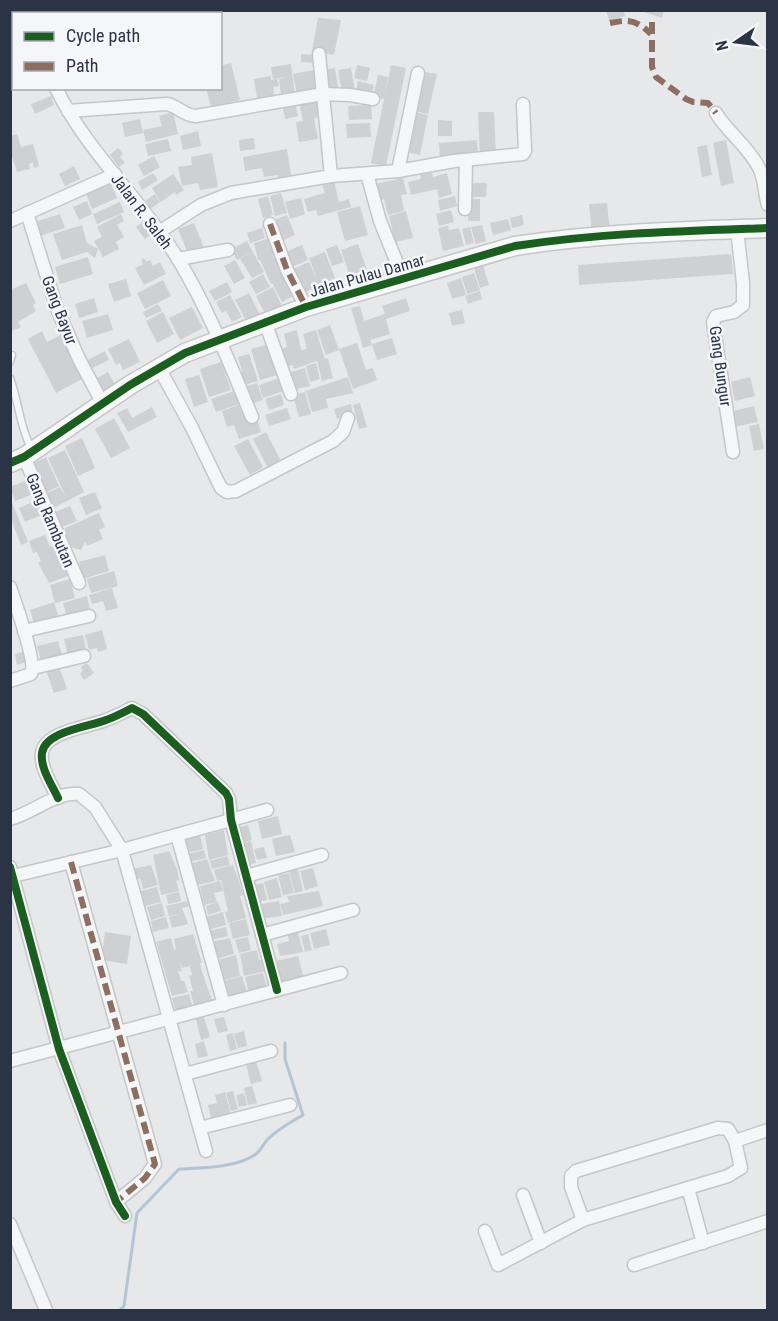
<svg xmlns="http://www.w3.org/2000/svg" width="778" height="1321" viewBox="0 0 778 1321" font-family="'Roboto Condensed',sans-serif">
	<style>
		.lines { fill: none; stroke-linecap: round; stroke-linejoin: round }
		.stream { stroke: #b4c4d5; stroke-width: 3 }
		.building { fill: #ced0d3 }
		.lane-casing { stroke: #c4c6c8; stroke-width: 9 }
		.street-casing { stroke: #c4c6c8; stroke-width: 15 }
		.secondary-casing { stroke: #c4c6c8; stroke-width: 21 }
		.lane { stroke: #f5f6f7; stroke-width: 6 }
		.street { stroke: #f5f6f7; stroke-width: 12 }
		.secondary { stroke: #f8f8f8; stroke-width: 18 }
		.quiet { stroke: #8d6e63; stroke-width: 6; stroke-dasharray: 12 6; stroke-linecap: butt }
		.cycleway-casing { stroke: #f4f6f9; stroke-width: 11 }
		.cycleway { stroke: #1b5e20; stroke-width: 8 }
		.labels { text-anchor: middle; stroke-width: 5; stroke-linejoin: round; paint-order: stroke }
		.street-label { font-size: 16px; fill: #2b3445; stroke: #f4f6f9 }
	</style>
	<rect width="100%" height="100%" fill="#e6e8ea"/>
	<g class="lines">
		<path class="stream" d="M120,1310l4,-4 13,-93 42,-44c23,-1 58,-1 77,-15 5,-4 8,-11 12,-15 10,-10 23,-17 35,-24l-18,-56v-16"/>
	</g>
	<g class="building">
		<path d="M606,10h17l2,6 -16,5z"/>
		<path d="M638,10h26l-2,8z"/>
		<path d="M318,18l23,2 -7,35 -22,-4z"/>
		<path d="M301,54l16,1v8l-16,-1z"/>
		<path d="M231,63l9,37 -29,7 -5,-19h14v-22z"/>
		<path d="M291,64l4,33 -8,2 -1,-5 -5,1 -2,-16 8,-2 -14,2 -2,-12z"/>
		<path d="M357,65l13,3 -3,13 -13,-3z"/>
		<path d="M391,65l15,3 -20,98 -15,-3 13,-64 -11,-2 5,-22 10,2 -3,19z"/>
		<path d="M335,68l3,19 -13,2 -3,-19z"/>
		<path d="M351,68l4,23 -13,2 -4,-23z"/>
		<path d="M314,70l3,23 -20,3 -4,-22z"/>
		<path d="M424,72l13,2 -9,40 -13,-3z"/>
		<path d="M271,76v4l6,-1 2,7 -6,1 2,14 -17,3 -4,-25z"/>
		<path d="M358,81l16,4 -2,9 -16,-3z"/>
		<path d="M51,96l3,9 -19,9 -4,-10z"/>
		<path d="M318,99l3,18 -7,1 4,21 -19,3 -3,-20 7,-1 -4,-19z"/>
		<path d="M295,102l3,14 -13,3 -3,-15z"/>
		<path d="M371,105l1,14 -23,1 -1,-14z"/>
		<path d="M173,112l5,22 -32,8 -3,-12 19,-4 -3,-10z"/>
		<path d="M416,112l12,3 -8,40 -13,-3z"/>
		<path d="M478,112h16l2,43 -16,1z"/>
		<path d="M140,119l3,14 -18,4 -3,-14z"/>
		<path d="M438,120l14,1v15h-14z"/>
		<path d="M370,123l1,14 -24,1 -1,-14z"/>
		<path d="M198,131l3,15 -18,4 -3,-14z"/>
		<path d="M17,134l4,13 12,-3 6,22 -5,2 -1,-6 -4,2 1,5 -13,3 -7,-22v-14z"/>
		<path d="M254,138l1,11 -15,2 -1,-11z"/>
		<path d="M168,139l3,12 -23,5 -3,-12z"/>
		<path d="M477,140l1,18 -38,2 -1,-17z"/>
		<path d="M726,140l8,43 -13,3 -8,-43z"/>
		<path d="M707,145l5,30 -10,2 -5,-30z"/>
		<path d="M118,148l5,6 -3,3 5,6 -6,4 -9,-12z"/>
		<path d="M287,149l5,32 -12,2 -2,-8 -14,2 -2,-9 -17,3 -2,-14z"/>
		<path d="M212,153l6,34 -18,3 -2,-7 -16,3 -4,-19 14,-2 -1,-8z"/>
		<path d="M154,156l6,11 -16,9 -6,-11z"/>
		<path d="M74,166l6,13 -15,7 -6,-12z"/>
		<path d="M432,172l1,5 14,-4 5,21 -13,4 -2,-9 -26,6 -3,-13 13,-3 -1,-4z"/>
		<path d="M153,173l5,7 -16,10 -4,-8z"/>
		<path d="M173,174l11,16 -8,5 -1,-3 -14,10 -9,-14z"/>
		<path d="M403,178l4,16 -6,1 3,16 -16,4 -4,-16 -5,2 -4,-17z"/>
		<path d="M334,181l5,21 10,-3 2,8 -33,9 -2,-6 -8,2 -4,-13 21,-6 -3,-9z"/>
		<path d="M111,183l6,15 -25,11 -6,-15z"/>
		<path d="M468,183h19l-1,14h-19z"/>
		<path d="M281,193l6,20 -12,3 -5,-20z"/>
		<path d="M155,194l5,8 -10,7 -5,-8z"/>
		<path d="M268,196l5,19 -10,3 -5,-19z"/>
		<path d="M455,196l2,10 -17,5 -2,-11z"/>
		<path d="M301,198l4,16 -15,5 -5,-17z"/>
		<rect x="468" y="199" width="12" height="22"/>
		<path d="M87,201l5,13 -13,6 -6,-13z"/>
		<path d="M120,202l4,10 -27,12 -4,-10z"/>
		<path d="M607,203l3,29 -18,2 -3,-30z"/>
		<path d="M360,206l8,29 -23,6 -8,-29z"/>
		<path d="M451,210l3,12 -15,4 -3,-12z"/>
		<path d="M406,211l7,27 -18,4 -6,-26z"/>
		<path d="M60,214l5,14 -25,8 -5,-14z"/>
		<path d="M121,214l3,7 -7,4 7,12 -8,5 3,7 -16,8 -9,-16 8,-4 -5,-10z"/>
		<path d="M287,215l8,20 -14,6 -7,-21z"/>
		<path d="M522,215l2,10 -12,3 -2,-10z"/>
		<path d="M508,219l3,11 -18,5 -3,-12z"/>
		<path d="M144,221l8,13 -7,5 -9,-12z"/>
		<path d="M194,223l11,27 -16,6 -11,-27z"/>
		<path d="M82,225l5,18 11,6 -3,9 -8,-6 -25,8 -9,-26z"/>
		<path d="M482,225l4,16 -10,3 -5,-17z"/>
		<path d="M448,226l1,4 10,-2 5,18 -21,5 -5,-23z"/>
		<path d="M470,227l4,16 -8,2 -4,-16z"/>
		<path d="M262,228l3,10 -15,5 -3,-10z"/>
		<path d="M270,238l5,17 -2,1 22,39 -13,7 -10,-19 -1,1 -11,-24h-2l-4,-17z"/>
		<path d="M247,241l6,11 -16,8 -6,-11z"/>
		<path d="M358,244l12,35 -17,6 -12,-35z"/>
		<path d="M302,245l6,15 -21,9 -6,-15z"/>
		<path d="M337,245l7,17 -12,4 -6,-17z"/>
		<path d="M253,252l11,20 -12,6 -12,-19z"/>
		<path d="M325,252l10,26 -5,2 1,5 -8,4 -2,-5 -15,8 -3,-9 -5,3 -7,-16 18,-8 8,17 -8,-21z"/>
		<path d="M731,254l2,20 -154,11 -1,-20z"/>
		<path d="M88,257l5,17 -33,10 -5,-17z"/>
		<path d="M144,258l2,4 4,-2 3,6 7,-4 6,12 -22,11 -9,-17 8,-4 -2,-4z"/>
		<path d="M235,260l10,18 -11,6 -10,-18z"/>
		<path d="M483,265l6,20 -9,3 -6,-20z"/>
		<path d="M474,273l6,17 -13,4 -5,-17z"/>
		<path d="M263,274l7,13 -14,7 -7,-12z"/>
		<path d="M461,278l5,17 -14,4 -5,-16z"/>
		<path d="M126,279l5,17 -17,6 -6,-18z"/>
		<path d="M163,280l8,16 -26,13 -8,-16z"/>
		<path d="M227,282l5,10 -17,9 -6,-10z"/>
		<path d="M26,283l10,20 -3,2 3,6 -18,11 3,5 -11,5v-42z"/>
		<path d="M273,287l10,21 -17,8 -10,-20z"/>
		<path d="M480,291l2,8 -14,5 -3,-8z"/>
		<path d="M249,293l13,26 -13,7 -14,-26z"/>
		<path d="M230,295l12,22 -10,5 -6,-11 -4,2 -6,-11z"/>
		<path d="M94,298l4,14 -19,6 -4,-14z"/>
		<path d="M406,298l4,13 -24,8 4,15 -20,6 2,5 -9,3 -12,-40 9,-2 4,15 21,-7 -3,-8z"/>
		<path d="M158,304l4,7 -16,7 -3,-6z"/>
		<path d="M192,307l11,21 -23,12 -11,-22z"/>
		<path d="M462,310l3,13 -13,3 -3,-13z"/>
		<path d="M163,312l11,22 -17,9 -11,-22z"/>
		<path d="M108,314l5,16 -26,8 -5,-17z"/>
		<path d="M330,325l9,25 -13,5 -9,-25z"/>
		<path d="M297,330l4,20 6,-1 -4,-15 13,-4 9,29 3,-1 5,20 -11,3 -5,-20 -23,8 -1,-4 -11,3 -5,-18 10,-3 -3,-13z"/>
		<path d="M42,331l5,11 14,-7 23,43 -28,15 -28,-54z"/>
		<path d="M392,338l5,16 -20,6 -5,-16z"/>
		<path d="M129,339l11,23 -17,8 -3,-7 -4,2 -8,-16z"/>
		<path d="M272,343l9,31 -21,6 -9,-31z"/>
		<path d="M357,343l9,27 7,-2 4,12 -24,9 -14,-40z"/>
		<path d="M105,351l4,9 -19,9 -4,-8z"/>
		<path d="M249,354l9,27 -17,5 -4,-13 5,-2 -4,-14z"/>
		<path d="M221,362l10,28 -22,7 -9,-28z"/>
		<path d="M316,363l4,16 -10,3 -4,-16z"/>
		<path d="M305,368l5,18 -14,3 -5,-17z"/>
		<path d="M108,372l8,15 -14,8 -8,-15z"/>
		<path d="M199,375l9,27 -14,5 -9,-28z"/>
		<path d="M283,377l4,13 -24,8 -4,-13z"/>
		<path d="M348,377l5,16 -27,6 2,9 -16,4 -6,-21z"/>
		<path d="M750,377l5,19 -20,5 -4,-19z"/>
		<path d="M257,383l6,17 -15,5 -6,-17z"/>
		<path d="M237,390l5,13 -26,9 -5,-13z"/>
		<path d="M305,392l6,22 -12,3 -6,-22z"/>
		<path d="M281,394l3,11 -15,5 -4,-11z"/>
		<path d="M360,403l7,24 -8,2 -6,-24z"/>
		<path d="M241,404l6,17 10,-3 4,14 -22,7 -5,-14 -7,2 -5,-16z"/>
		<path d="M351,404l2,10 -16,5 -3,-10z"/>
		<path d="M754,406l4,16 -25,5 -4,-15z"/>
		<path d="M152,407l5,10 -29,15 -11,-19 10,-5 5,10z"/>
		<path d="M287,408l4,11 -22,7 -4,-11z"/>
		<path d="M114,418l16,30 -19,10 -16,-29z"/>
		<path d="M759,424l5,25 -10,2 -5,-25z"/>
		<path d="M266,432l16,31 -13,7 -16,-31z"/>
		<path d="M82,438l13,30 -17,8 -13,-30z"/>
		<path d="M248,439l15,28 -13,8 -16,-29z"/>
		<path d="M65,450l19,42 -34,18 -7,-15 17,-8 6,10 -18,-39z"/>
		<path d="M46,457l13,29 -16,8 -13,-29z"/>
		<path d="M30,479l6,14 -21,8 -5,-14z"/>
		<path d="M95,492l7,16 -16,7 -7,-17z"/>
		<path d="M40,499l6,14 -21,9 -6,-14z"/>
		<path d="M11,500l17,42 -7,3 -10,-26z"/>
		<path d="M70,506l7,15 -16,6 -6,-15z"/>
		<path d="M99,513l6,14 -6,3 4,9 -16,7 -2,-4 -4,8 -17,-5 1,-17z"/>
		<path d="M45,535l5,12 4,-2 14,31 -19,7 -11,-20 3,-2 -4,-9 -4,1 -4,-12z"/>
		<path d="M105,555l4,16 -26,8 -4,-17z"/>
		<path d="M114,571l4,15 -27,7 -4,-14z"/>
		<path d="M70,579l5,19 -20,5 -5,-18z"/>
		<path d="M112,588l6,20 -12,3 -3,-10 -11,3 -3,-9z"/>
		<path d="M87,596l3,14 -23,7 -4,-14z"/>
		<path d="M54,602l5,16 -24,8 -5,-16z"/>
		<path d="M102,630l5,19 -9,3 -1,-4 -8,2 -4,-15z"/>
		<path d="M83,635l3,15 -18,5 -4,-16z"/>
		<path d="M58,641l4,14 -21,6 -4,-15z"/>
		<path d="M28,651l2,10 -13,4 -2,-11z"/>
		<path d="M87,663l7,10 -10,7 -4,-6 3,-3 -2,-4z"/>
		<path d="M59,666l8,23 -13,4 -8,-23z"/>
		<path d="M278,816l4,18 -20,5 -4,-18z"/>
		<path d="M248,825l4,15 -15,4 -3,-15z"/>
		<path d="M224,830l4,25 -19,5 -4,-25z"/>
		<path d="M200,835l3,14 -16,4 -3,-14z"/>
		<path d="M290,835l5,17 -19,4 -4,-17z"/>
		<path d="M251,841l5,22 -12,3 -6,-22z"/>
		<path d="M264,847l3,11 -10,2 -3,-11z"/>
		<path d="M204,850l2,8 -17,4 -2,-8z"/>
		<path d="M169,851l8,18 2,11 -3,1 3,10 -18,4 -8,-40z"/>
		<path d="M227,856l3,9 -18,4 -2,-8z"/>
		<path d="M207,859l8,22 -18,4 -2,-10 -3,1 -3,-12z"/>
		<path d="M151,865l7,20 -15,4 -3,-11 -4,2 -3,-11z"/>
		<path d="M233,865l11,30 -4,1 6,22 -18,5 -3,-11 3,-1 -7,-31 -4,1 -3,-11z"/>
		<path d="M313,868l5,18 -13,4 -5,-19z"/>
		<path d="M298,869l5,22 -8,2 -6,-22z"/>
		<path d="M289,873l5,20 -11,2 -5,-20z"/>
		<path d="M277,878l5,19 -13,3 -5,-18z"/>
		<path d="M220,881l3,10 -9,2 3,9 -13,3 -4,-19z"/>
		<path d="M263,883l4,17 -13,3 -5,-17z"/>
		<path d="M157,887l4,15 -16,4 -4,-15z"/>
		<path d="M319,891l4,15 -40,9 -3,-11 9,-2 -2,-6z"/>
		<path d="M179,892l2,9 -13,3 -2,-9z"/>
		<path d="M188,901l1,5 -7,2 6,16 -16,4 -3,-11 12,-3 -12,2 -3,-10z"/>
		<path d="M279,901l3,15 -23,3 -3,-14z"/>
		<path d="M218,902l3,9 -13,4 -2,-9z"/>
		<path d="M162,903l3,13 -14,4 -4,-13z"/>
		<path d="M223,912l3,13 -19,5 -4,-12z"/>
		<path d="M166,917l3,11 -16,4 -2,-11z"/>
		<path d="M246,919l4,16 -17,4 -4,-16z"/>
		<path d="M226,927l2,9 -17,4 -2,-9z"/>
		<path d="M297,928l6,24 -23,4 -3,-12 12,-3 -2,-10z"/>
		<path d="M326,929l4,16 -16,4 -4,-16z"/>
		<path d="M105,932l26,4 -4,28 -26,-4z"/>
		<path d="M193,934l9,29h-2l2,9 10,28 -18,5 -4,-14h3l-4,-15 3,-1 -2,-9 -8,2 -3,-8 3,11h-4l3,10h3l4,11 -16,4 -16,-54 15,-4 3,12 2,-1 -2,-10z"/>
		<path d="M308,934l4,16 -7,2 -4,-16z"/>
		<path d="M248,937l3,13 -12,3 -4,-13z"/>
		<path d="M230,938l4,16 -19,5 -4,-17z"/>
		<path d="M257,950l2,10h4l3,11 -22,5 -4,-22z"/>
		<path d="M236,955l4,21 -19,5 -4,-21z"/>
		<path d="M298,956l6,23 -22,6 -6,-24z"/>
		<path d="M263,973l4,15 -18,5 -4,-16z"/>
		<path d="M242,976l5,16 -19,5 -4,-16z"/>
		<path d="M189,994l4,14 -17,5 -4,-15z"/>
		<path d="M204,1017l6,20 -9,3 -5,-21z"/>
		<path d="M224,1017l4,14 -10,2 -4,-14z"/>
		<path d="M244,1031l3,15 -9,2 -4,-14z"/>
		<path d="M233,1033l4,16 -7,2 -4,-16z"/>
		<path d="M204,1041l4,15 -10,2 -3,-14z"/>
		<path d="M256,1061l6,20 -11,3 -5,-20z"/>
		<path d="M252,1086l5,17 -9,2 -4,-17z"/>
		<path d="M233,1091l5,18 -7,2 -5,-18z"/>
		<path d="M225,1092l6,22 -20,4 -3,-13 9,-2 -2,-8z"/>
		<path d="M244,1093l3,12 -8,2 -3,-12z"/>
	</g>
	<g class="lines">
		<g class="lane-casing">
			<g id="lane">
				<path d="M10,362l2,-7"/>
				<path d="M10,378c9,24 9,47 21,70"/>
			</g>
		</g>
		<g class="street-casing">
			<g id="street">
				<path d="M14,10l2,4"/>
				<path d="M319,54l12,122"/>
				<path d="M56,88c30,63 86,112 122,171 30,49 52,105 74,158"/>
				<path d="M68,111l99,-7c11,2 17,12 29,12l127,-22 27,1 23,4"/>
				<path d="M716,113c12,20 33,34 43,55 6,11 5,25 9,37"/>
				<path d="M398,171l20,-98"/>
				<path d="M367,174l13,47 23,57"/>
				<path d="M465,209l1,-49"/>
				<path d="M27,213l30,96 22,50 24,45"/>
				<path d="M10,221l105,-47"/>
				<path d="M270,224l17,46 19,37"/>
				<path d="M159,232l42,-27 30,-12 100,-17 67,-5 56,-10 69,-7 2,-3 -2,-47"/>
				<path d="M178,259l50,-9"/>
				<path d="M265,322l26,72"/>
				<path d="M159,368l32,58 30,62 6,4 9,-1 97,-50 10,-9 5,-14"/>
				<path d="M733,452l-20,-130 3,-6 18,-4 9,-7v-22l-6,-54"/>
				<path d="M24,457l55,126"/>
				<path d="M10,587c5,15 27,76 21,87l-21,7"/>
				<path d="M24,631l65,-15"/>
				<path d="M33,668l51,-12"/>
				<path d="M58,798c-6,-13 -18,-30 -16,-45 3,-22 47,-26 64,-33 9,-3 18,-8 26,-12l11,6 83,79 3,6 2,21 46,170"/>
				<path d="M10,819c23,-6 45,-27 69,-25l16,13 27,43 84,301"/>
				<path d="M177,835l47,170"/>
				<path d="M71,862l84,302 -10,14 -29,24"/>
				<path d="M10,867l49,182 57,153 9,14"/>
				<path d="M13,876l109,-26 145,-40"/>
				<path d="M246,876l76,-21"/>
				<path d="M262,935l91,-25"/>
				<path d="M10,1061l331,-88"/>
				<path d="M185,1074l86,-23"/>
				<path d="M200,1128l90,-23"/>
				<path d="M735,1141l33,-11"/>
				<path d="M523,1195l18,48"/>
				<path d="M583,1220l-12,-33v-11l5,-5 142,-43 10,1 7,12 6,27 -13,8 -40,12"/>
				<path d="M10,1224l36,86"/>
				<path d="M485,1231l13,34 85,-45 105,-32 15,55"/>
				<path d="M634,1265l134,-44"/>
			</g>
		</g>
		<g class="secondary-casing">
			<path id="secondary" d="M10,463l14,-6 106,-72 55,-32 121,-46 209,-61c84,-13 168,-15 253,-18"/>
		</g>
		<use href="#lane" class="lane"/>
		<use href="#street" class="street"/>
		<use href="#secondary" class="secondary"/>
		<g class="quiet">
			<path d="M652,22v45l4,10 30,22 7,3 15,1 8,10"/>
			<path d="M610,23c20,-4 26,-3 41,11"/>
			<path d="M270,224l17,46 19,37"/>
			<path d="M71,862l84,302 -10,14 -29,24"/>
		</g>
		<g class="cycleway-casing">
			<g id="cycleway">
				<path d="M10,463l14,-6 106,-72 55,-32 121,-46 209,-61c84,-13 168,-15 253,-18"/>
				<path d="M58,798c-6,-13 -18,-30 -16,-45 3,-22 47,-26 64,-33 9,-3 18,-8 26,-12l11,6 83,79 3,6 2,21 46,170"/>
				<path d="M10,867l49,182 57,153 9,14"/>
			</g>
		</g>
		<use href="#cycleway" class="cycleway"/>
	</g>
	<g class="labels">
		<g class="street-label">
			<text transform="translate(142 211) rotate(53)" y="6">Jalan R. Saleh</text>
			<text transform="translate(367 275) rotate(-16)" y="6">Jalan Pulau Damar</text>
			<text transform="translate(60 310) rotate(69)" y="6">Gang Bayur</text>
			<text transform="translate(721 366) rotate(82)" y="6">Gang Bungur</text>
			<text transform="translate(51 520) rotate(67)" y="6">Gang Rambutan</text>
		</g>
	</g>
	<rect width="778" height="1321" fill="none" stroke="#2b3445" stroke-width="24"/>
	<rect x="12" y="12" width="210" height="78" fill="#f4f6f9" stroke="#a4a8b1" stroke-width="1.5"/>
	<rect x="24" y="32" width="30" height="9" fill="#1b5e20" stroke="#a4a8b1" stroke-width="1.5"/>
	<text x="66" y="42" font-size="18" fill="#2b3445">Cycle path</text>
	<rect x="24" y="62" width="30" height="9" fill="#8d6e63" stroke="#a4a8b1" stroke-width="1.5"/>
	<text x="66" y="72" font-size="18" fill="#2b3445">Path</text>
	<g transform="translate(736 42) rotate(256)" stroke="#f4f6f9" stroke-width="4.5" paint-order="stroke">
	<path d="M0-4.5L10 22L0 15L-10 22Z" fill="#2b3445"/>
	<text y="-9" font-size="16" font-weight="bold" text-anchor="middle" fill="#2b3445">N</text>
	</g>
</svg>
